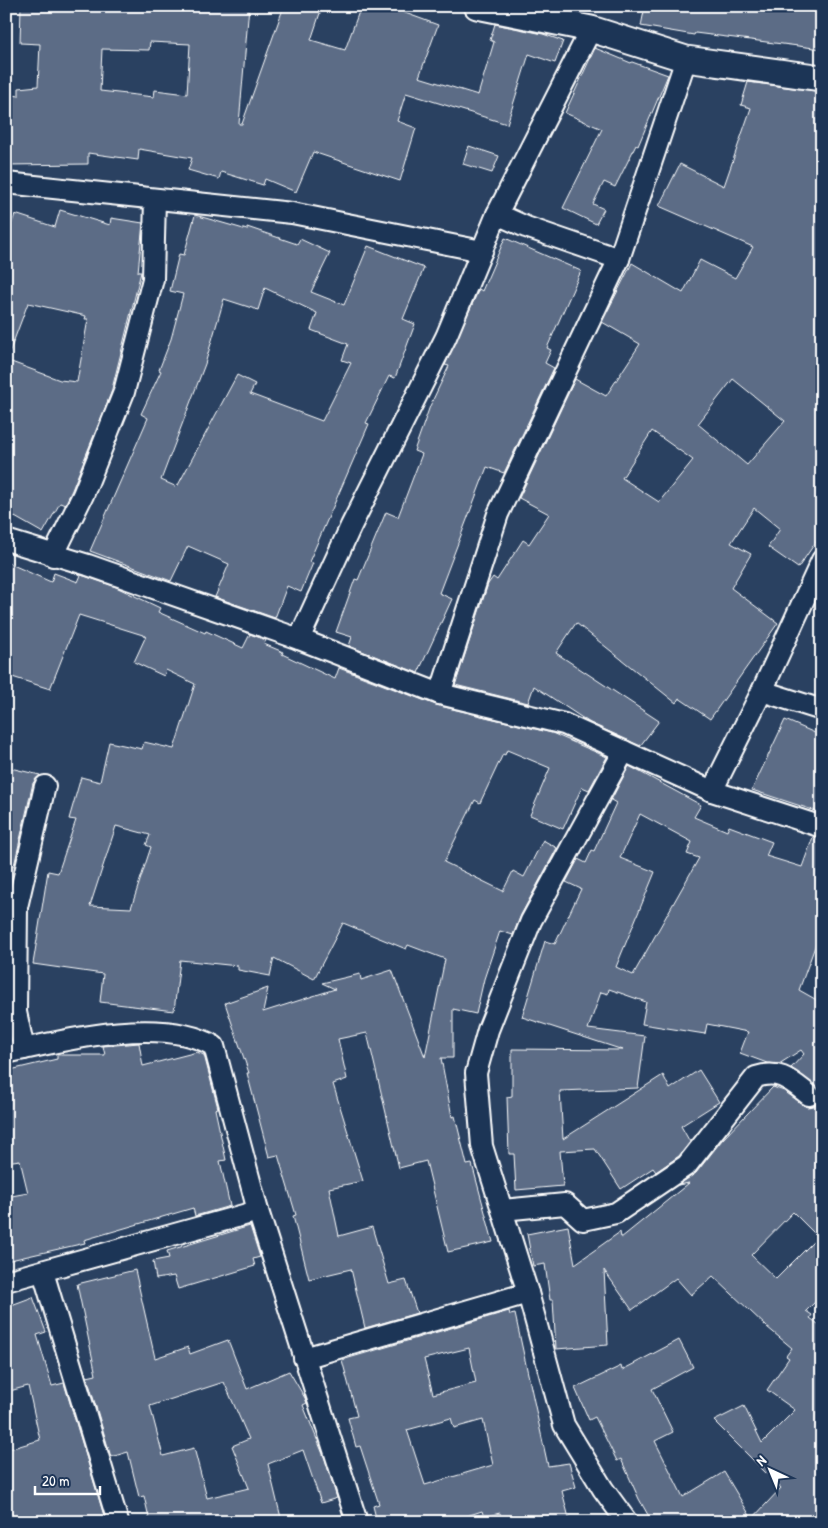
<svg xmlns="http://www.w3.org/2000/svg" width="828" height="1528" viewBox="0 0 828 1528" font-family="'Patrick Hand',sans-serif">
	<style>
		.building { fill: #5b6c86; stroke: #fff; fill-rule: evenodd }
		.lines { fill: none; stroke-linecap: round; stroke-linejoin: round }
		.minor-casing { stroke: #fff; stroke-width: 24 }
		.tertiary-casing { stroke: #fff; stroke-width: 29 }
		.minor { stroke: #1d3557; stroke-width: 20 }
		.tertiary { stroke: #1d3557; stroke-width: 25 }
	</style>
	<rect width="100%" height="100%" fill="#2a4161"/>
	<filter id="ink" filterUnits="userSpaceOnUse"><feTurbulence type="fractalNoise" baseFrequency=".02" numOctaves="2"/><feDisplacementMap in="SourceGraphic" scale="10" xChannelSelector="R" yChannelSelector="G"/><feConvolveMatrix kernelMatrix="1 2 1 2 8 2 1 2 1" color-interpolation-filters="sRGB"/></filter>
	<g filter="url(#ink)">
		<g class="building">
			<path d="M21,6h228l-10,118h3l42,-118h26l11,4 -10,30 34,10 16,-44h25l52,19 -19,52 59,18 16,-53 -4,-2 5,-16 48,10 20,7 -8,22 -26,-9 -22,70 -101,-31 -9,28 19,7 -16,53 -87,-29 -17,40 -31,-13 -2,6 -42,-13 -2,7 -31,-9 4,-12 -53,-9 -1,11 -50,-7v11l-82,1v-71l13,2v-8l19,-2 2,-42 -20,-1zM150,42l40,2 -3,50 -32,-4 -1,7 -54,-6 2,-42 47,1z"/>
			<path d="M645,6h177v43l-127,-16 -1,2 -53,-9z"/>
			<path d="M595,48l36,15 1,-1 36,13 -30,71 -2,-1 -21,42 -11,-5 -11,22 11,5 -8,15 -33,-16 39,-79 -37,-16z"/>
			<path d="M748,82l74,10v441l-24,35 -30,-21 12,-18 -26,-21 -23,35 20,11 -20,34 47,35 -68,96 -31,-21 -3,5 -100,-80 -20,30 103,68 -19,25 -50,-23 -56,-37 -6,17 -73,-18 33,-101 5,-7 4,3 26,-40 6,4 20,-30 -30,-16 56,-119 31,17 34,-52 -38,-22 30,-59 51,30 17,-33 35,18 18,-31 -94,-41 21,-42 44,22 27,-78 -10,-3zM733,379l52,42 -38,44 -49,-41zM652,431l41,29 -34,42 -37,-24z"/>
			<path d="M469,146l30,10 -7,17 -29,-9z"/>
			<path d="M60,210l50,15 1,-7 32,5 -5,49h3l-30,121 -39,97 -7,15 -5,-2 -17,30 -37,-21v-152l54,20 17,2 11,-63h-3l1,-3 -58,-13 -20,53h-2v-115l9,-27 40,13z"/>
			<path d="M195,215l52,15v-3l50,17 3,-5 30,14 -19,39 33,13 24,-59 56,22 -21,51 12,5 -20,54 -6,-2 -23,47 3,1 -60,138 4,1 -12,29 -14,-6 -12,32 -60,-21 14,-33 -41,-18 -17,35 -81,-30 58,-133 -7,-4 20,-43 -2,-1 12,-31 12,-45 -13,-3 9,-37 5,1zM265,288l52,25 -6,17 37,14 -6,16 9,3 -29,58 -72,-27 5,-10 -18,-9 -60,112 -16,-7 44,-116 19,-65 34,11z"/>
			<path d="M505,238l76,33 -34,77 4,2 -6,13 9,5 -50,105 -17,-6 -48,126 13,6 -34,74 -69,-27 3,-9 -16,-5 19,-53 3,1 28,-68 12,5 24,-63 -8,-3 16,-45 19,-40 -4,-1 34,-76 3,2z"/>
			<path d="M6,562l45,20 3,-9 24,9 3,-7 3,1 32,11 44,21 -2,4 47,21 1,-2 37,17 7,-14 16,6 -2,4 19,8 -1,2 53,25 4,-11 97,37 116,28 55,24 -18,33 -7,-3 -19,42 -33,-14 20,-47 -43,-18 -2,5 -2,-1 -23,49 -5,-3 -31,62 59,29 10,-20 11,6 19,-37 14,8 -36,67 -8,20 -13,-4 -16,48 -8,35 -23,-5v49h-12l11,59 3,-1 12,49 5,-1 21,78 -45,10 -22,-91 -27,7 -32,-135 -29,6 9,40 -14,5 30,97 -34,7 10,48 33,-9 17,57 17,-4 11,33 -52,15 -14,-59 -42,10 -16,-63 3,-1 -18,-60 -9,2 -22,-84h2l-24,-70 43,-15 -5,24 72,-23 -13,-6 38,-9 1,6 31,-10 33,87 20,-98 -37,-14 -2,4 -63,-26 -29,56 -40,-21 -4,18 -32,-6v-4l-58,-6 -6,51 -74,-9 3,-28 -70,-10 15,-93 10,2 18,-53 -7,-1 12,-42 19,5 9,-40 33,7 2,-7 30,7 21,-65 -29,-14 -2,6 -30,-14 12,-26 -67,-21 -29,74 -44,-14zM116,826l34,9 -4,10 5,2 -20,61 -41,-2z"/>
			<path d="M785,720l37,16v77l-70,-23z"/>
			<path d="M629,766l72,39 -7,12 33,14 2,-5 43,16 -6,14 36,11 11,-30 9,2v104l-5,-2 -18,49 23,13v292l-16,16 6,4 -2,3 12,9v195h-170l-13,-23 -18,-40 -4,2 -22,-44 -6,3 -14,-32 46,-22 1,4 57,-30 14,27 -41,22 21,43 -18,9 28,56 41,-25 28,47 29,-31 -67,-67 30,-15 18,37 33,-33 -28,-20 22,-32 -3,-2 6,-8 -25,-21 -54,-51 -22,19 -15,-17 -44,32 -28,-40 4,75 -52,4 -3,-49h-3l-5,-36 -12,2 -6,-32 41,-8 7,38 45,-32 1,6 68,-55 -11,2 18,-12 26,-33 51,-53 11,4 23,16 7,-1 7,-9 -5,-11 -25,-18 13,-14 -3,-4 -22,14 -12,-1 -27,-10 8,-21 -41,-8 -2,10 -63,-10 4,-22 -37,-13 -1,5 -7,-2 -13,37 57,7 -7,52 -78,3 3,48 100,-64 7,14 29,-19 20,32 -38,24 9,16 -11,14 -23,16 -3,-4 -32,21 -26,-40 -35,2 3,35 -47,4 -2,-36h-5l-2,-57 5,-1v-47l111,1 -101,-33 23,-76 10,3 26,-55 -15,-7 12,-23 8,4 6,-13 2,1 22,-48 -5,-3zM640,814l52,28 -5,12 12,4 -66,117 -17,-8 39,-95 -35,-14zM793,1212l25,25 -42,42 -25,-24z"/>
			<path d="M6,767l34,8 -7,8 -19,83 -8,-1z"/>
			<path d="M139,1043l4,23 54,-14 7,3 14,53 -3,1 11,51 -6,1 10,45 -35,10 -2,-8 -109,32 1,3 -79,18v-64l22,-4 -8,-33 -14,2v-91l51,-12v-4h48l-2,-9z"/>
			<path d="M250,1226l10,31 -7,2 2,7 -77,23 -4,-13 -18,3 -3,-18 16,-3 -2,-7z"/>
			<path d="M135,1270l20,88 33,-11 2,7 38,-14 19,49 42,-18 16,27 2,5 -4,2 22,54 12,39 -16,5 -18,-53 -35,14 14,58h-132l-6,-26 -5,1 -11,-45 -17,5 -24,-80 9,-2 -19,-91zM224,1382l25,57 -17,7 17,42 -42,10 -13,-50 -31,8 -13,-50z"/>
			<path d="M33,1297l13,35 -9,3 15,51 12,-3 42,139h-100v-72l34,-10 -12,-54 -22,6v-85z"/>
			<path d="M509,1311l1,4 5,-1 33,152 21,-3 7,24 -14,4 8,31h-68l-2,-9 -16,4 -2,-6 -34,11h-71l-4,-16 6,-2 -19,-58 -4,1 -8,-29 9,-2 -15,-56zM469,1348l7,35 -43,11 -9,-35zM451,1418l3,10 29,-8 10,45 -68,20 -18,-55z"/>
		</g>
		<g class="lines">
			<g class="minor-casing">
				<g id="minor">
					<path d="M6,183l286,30 190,38"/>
					<path d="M497,214l29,13 93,32"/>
					<path d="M6,540l82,25 211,74 141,55 124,30 148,67 110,36"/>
					<path d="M53,556l30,-61 41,-103 29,-113 2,-80"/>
					<path d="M299,639l52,-113 95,-189 51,-123 94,-185"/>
					<path d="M762,691l60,19"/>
					<path d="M440,694l58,-180 121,-255 67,-200"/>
					<path d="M624,751l-93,170 -43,109 -12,43 6,73 46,147 36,132 39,64 24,33"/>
					<path d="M712,791l50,-100 60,-131"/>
					<path d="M24,1049l-8,-37 1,-105 28,-121"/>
					<path d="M6,1053c57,-13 156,-38 208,-7l44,165 99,311"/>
					<path d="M502,1210l63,-6 18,16 33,-7 71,-48 69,-88c24,-8 35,4 53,18"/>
					<path d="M43,1272l75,250"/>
					<path d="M6,1281l252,-70"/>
					<path d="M304,1358l224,-65"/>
				</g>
			</g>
			<g class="tertiary-casing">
				<path id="tertiary" d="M477,6l114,23 95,30 136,19"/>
			</g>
			<use href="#minor" class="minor"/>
			<use href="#tertiary" class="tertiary"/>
		</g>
	</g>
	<rect width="828" height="1528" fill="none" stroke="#1d3557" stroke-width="25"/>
	<rect x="12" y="12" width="803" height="1503" fill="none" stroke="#fff" stroke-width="2" filter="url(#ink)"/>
	<g transform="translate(770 1470) rotate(316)" stroke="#1d3557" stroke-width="4" paint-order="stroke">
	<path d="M0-4L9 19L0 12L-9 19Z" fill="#ffffff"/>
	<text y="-8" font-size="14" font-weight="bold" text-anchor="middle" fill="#ffffff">N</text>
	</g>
	<path d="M35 1486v8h65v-8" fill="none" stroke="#ffffff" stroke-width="2.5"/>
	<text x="42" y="1486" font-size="15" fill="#ffffff" stroke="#1d3557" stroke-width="4" paint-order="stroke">20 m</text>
</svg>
